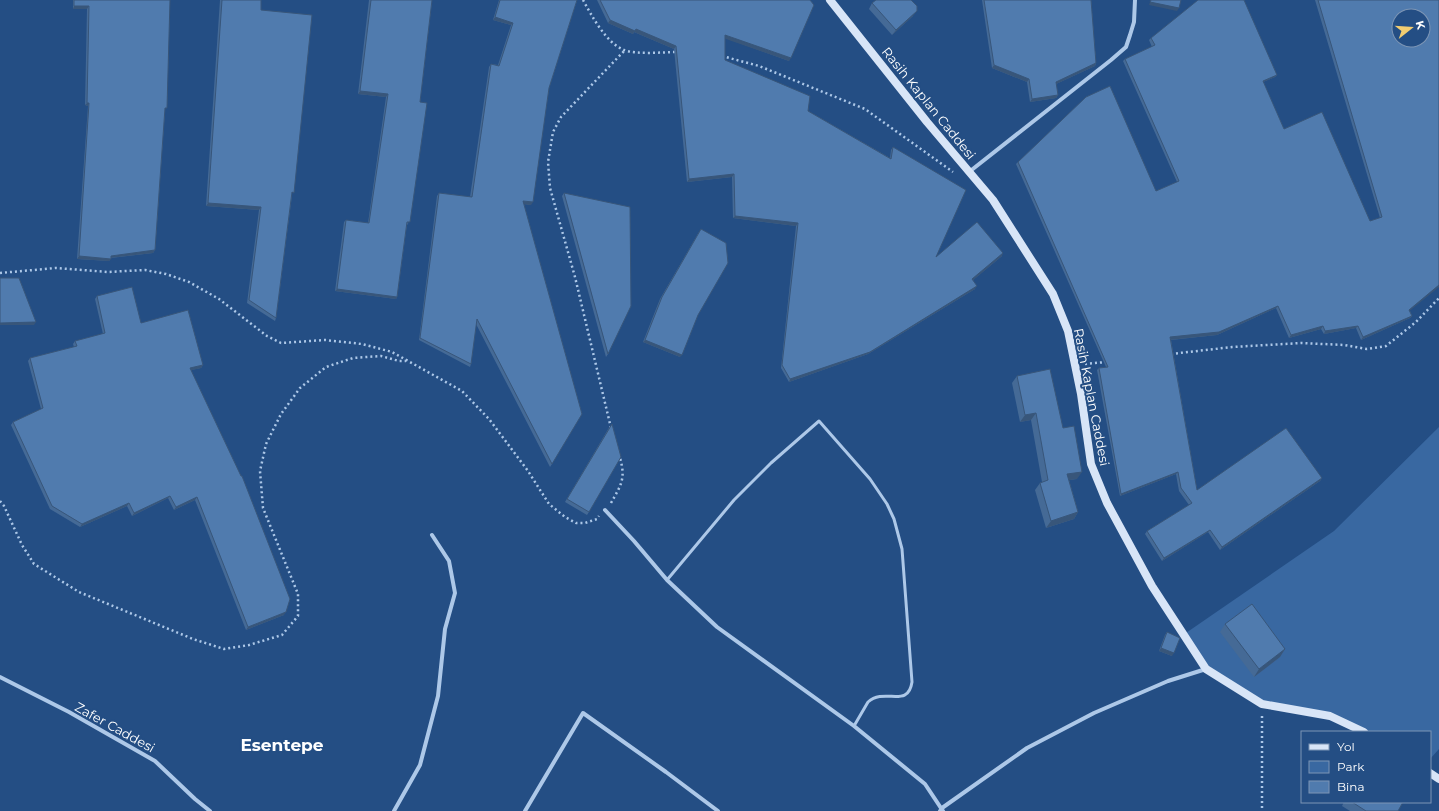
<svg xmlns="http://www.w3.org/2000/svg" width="1439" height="811" viewBox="0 0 1439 811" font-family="Montserrat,sans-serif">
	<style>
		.green { fill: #3968a1 }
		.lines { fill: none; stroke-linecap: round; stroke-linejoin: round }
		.path { stroke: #adc8e8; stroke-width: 2.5; stroke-dasharray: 2 3; stroke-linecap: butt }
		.lane { stroke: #adc8e8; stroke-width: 3 }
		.street { stroke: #adc8e8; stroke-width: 4 }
		.secondary { stroke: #d8e5f7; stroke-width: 8 }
		.wall { fill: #456a96 }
		.shaded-wall { fill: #38567a }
		.building { fill: #507bae; stroke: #38567a; fill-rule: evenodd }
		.labels { text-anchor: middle; stroke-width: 4; stroke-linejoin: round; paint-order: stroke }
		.street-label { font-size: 13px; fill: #fff; stroke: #244e84 }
		.district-label { font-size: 17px; font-weight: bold; fill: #fff; stroke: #244e84 }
	</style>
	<rect width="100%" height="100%" fill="#244e84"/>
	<path class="green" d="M1439,427v322l-9,10v-27h-66l-34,-16 -68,-12 -56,-35 -23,-34 151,-104z"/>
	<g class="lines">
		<g class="path">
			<path d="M583,0c9,16 23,43 41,50 13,5 39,2 54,2"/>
			<path d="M722,56l37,10 106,43 88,63"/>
			<path d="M0,273l56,-5 52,4 37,-2 21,4 23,8 30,17 48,37 14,7 44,-3 37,4 30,8 70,39 27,28 39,52 21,33 16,13 11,6h9l12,-4 2,-3"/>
			<path d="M1171,354l61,-7 70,-4 42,2 23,4 19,-3 30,-24 23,-24"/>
			<path d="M1085,364l21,-2"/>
			<path d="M611,428l-36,-151 -25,-89 -2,-26 5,-30 8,-15 64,-67"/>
			<path d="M0,501l4,5 18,39 12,19 45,28 114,47 31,10 25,-4 33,-10 16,-19v-22l-35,-86 -3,-37 6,-27 15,-30 19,-26 26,-21 27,-9 28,-2 18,5h7"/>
			<path d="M611,503c10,-18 15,-24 9,-45"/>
			<path d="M1262,716v95"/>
		</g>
		<path class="lane" d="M667,580l67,-80 37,-37 48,-42 51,58 17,25 7,15 8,30 10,133c-4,27 -27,5 -44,20l-14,24"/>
		<g class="street">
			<path d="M969,172l142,-112 15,-13 4,-12 4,-13 1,-22"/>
			<path d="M605,510l29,31 33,39 50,47 137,99 71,58 18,27"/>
			<path d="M0,677l69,35 86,49 40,38 15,12"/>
			<path d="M394,811l26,-46 18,-69 7,-67 10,-36 -6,-32 -17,-26"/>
			<path d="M525,811l58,-98 83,59 52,39"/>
			<path d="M940,811l2,-3 85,-60 67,-35 74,-32 38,-12"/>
		</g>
		<g class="secondary">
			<path d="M830,0l97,122 66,78 60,94 15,37 13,63 10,70 16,39 45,83 54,83 56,35 68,12 34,16"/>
			<path d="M1430,773l9,6"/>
		</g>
	</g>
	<g class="wall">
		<path d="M73,0h97l-5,110 -10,140 -2,3 -42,5 -2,3 -32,-2 11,-153 -3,-1 2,-96h-14z"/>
		<path d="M220,0h41v10l31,185 -16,123 -1,3 -28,-18 12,-93 -53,-4z"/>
		<path d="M369,0h63l-12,102 -12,123 -1,-1 -10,73 -1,2 -61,-8 9,-69 2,-2 22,3 18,-126 -28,-3z"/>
		<path d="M499,0h78l-28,88 -18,117 -7,-1 28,260 -2,3 -74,-143 -5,40 -1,3 -51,-27 18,-144 2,-3 31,4 19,-130 2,-3 7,1 13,-40 -18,-5z"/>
		<path d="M597,0h213l-21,61 -64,-23v22l83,51 82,47 1,-8 2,-3 43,110 66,-1 -29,24 2,9 -107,65 -79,28 -8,-14 15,-142 -63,-8 -1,-41 -45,5 -13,-133 -40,-17 -1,2 -25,-11z"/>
		<path d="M982,0h109l5,63 -1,3 -39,18 2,11 -2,3 -26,4 -3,-20 -35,-14z"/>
		<path d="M1315,0h124l-29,311 2,5 -2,2 -49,22 -5,-12 -32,6 -3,-5 -32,9 -13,-30 -59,27 -46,5 26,150 125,-12 -2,3 -100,69 -12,-18 -46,29 -17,-27 2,-3 42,-26 -10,-14 -3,-17 -56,22 -23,-126 2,-2 7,-1 -90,-203 2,-2 138,29 21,-9 -54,-121 2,-2 27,-12 -3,-7 2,-2 126,37 -2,2 -12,5 21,47 86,92 10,-3z"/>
		<path d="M872,3l41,13 -21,19 -23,-26z"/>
		<path d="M564,193l44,161 -2,3 -44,-161z"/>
		<path d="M699,232l-19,125 -37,-15 17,-43z"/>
		<path d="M97,296l44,27 62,42 -2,3 -10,2 93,245 -38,15 -51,-130 -21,10 -6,-12 -36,18 -5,-10 -47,21 -30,-18 -39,-84 2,-3 28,-13 -13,-48 2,-3 44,-11 -1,-3 2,-3 28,-7 -8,-35z"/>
		<path d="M1017,376l46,52 14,51 -8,1 9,32 -4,7 -28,9 -11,-38 5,-7 2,-1 -11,-62 -11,2 -8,-39z"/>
		<path d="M610,426l-21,86 -2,3 -22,-13z"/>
		<path d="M1225,624l60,25 -5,8 -26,20 -34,-45z"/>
		<path d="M1167,632l5,24 -13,-5 6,-16z"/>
		<path d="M1344,802h59l-5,9h-48l-8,-5z"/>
	</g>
	<g class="shaded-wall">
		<path d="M1150,2l29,6 -2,3 -28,-6z"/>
		<path d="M74,6h15l-2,3h-14z"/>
		<path d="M917,11l-4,5 -21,19 4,-5z"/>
		<path d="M495,17l18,6 -2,2 -18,-5z"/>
		<path d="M610,20l26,9 40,17 -2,3 -40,-17 -1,2 -25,-11z"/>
		<path d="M725,35l66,23 -2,3 -66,-23z"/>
		<path d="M1096,63l-1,3 -41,19 2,-3z"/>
		<path d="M994,65l35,14 -2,3 -35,-14z"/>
		<path d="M1277,75l-2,2 -14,6 2,-2z"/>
		<path d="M360,91l28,3 -2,3 -28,-3z"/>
		<path d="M1058,95l-2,3 -26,4 2,-3z"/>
		<path d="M87,103h2l-1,3 -3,-1z"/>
		<path d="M734,174l-2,3 -45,5 2,-3z"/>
		<path d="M523,201l10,1 -2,3 -10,-1z"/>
		<path d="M208,203l53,4 -2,3 -53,-4z"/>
		<path d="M735,216l63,7 -2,3 -63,-8z"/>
		<path d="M155,250l-2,3 -44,5 2,-2z"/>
		<path d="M1003,253l-1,3 -31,26 1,-3z"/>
		<path d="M79,256l32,3 -2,2 -32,-2z"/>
		<path d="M1439,285v2l-32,26 2,-3z"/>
		<path d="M977,286l-2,3 -107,65 -79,28 1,-3z"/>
		<path d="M337,289l60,8 -1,2 -61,-8z"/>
		<path d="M1278,306l-2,2 -59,27 -48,5 1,-3z"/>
		<path d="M1412,316l-2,2 -49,22 2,-3z"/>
		<path d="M36,322l-2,3h-34v-2z"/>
		<path d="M1323,326l-2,3 -32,9 2,-3z"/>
		<path d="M1358,326l-2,2 -32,6 1,-3z"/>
		<path d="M645,340l37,15 -2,2 -37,-15z"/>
		<path d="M203,365l-2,3 -13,3 2,-3z"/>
		<path d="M1036,413l-5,7 -11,2 5,-7z"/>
		<path d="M1082,472l-5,7 -15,2 5,-7z"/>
		<path d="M1178,472l-2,2 -56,22 1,-2z"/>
		<path d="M1322,478l-2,3 -100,69 2,-3z"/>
		<path d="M170,496l-2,2 -36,18 2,-3z"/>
		<path d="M197,497l-2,3 -21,10 2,-3z"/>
		<path d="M129,503l-2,3 -47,21 2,-3z"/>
		<path d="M1078,512l-4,7 -28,9 5,-7z"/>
		<path d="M1210,530l-2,2 -46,29 2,-3z"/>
		<path d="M286,612l-2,3 -38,15 2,-3z"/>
		<path d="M1161,648l13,5 -2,3 -13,-5z"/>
		<path d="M1285,649l-5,8 -26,20 5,-8z"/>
	</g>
	<g class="building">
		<path d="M74,0h96l-3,108h-2l-10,142 -44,6v3l-32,-3 10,-153h-2l2,-97h-15z"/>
		<path d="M222,0h39v10l51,5 -18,178 -2,-1 -16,126 -27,-18 12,-93 -53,-4z"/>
		<path d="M371,0h61l-12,102 7,1 -17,119h-3l-10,75 -60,-8 9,-69 23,3 19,-129 -28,-3z"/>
		<path d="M500,0h77l-28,88 -16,114 -10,-1 59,213 -30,50 -75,-145 -6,45 -51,-26 19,-145 33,4 19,-133 8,2 14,-43 -18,-6z"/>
		<path d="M600,0h210l4,5 -23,53 -66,-23v25l85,36 -2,15 83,48 2,-12 73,43 -30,67 41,-35 26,31 -31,26 5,7 -107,66 -80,27 -8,-14 16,-142 -63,-7 -1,-42 -45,5 -13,-133 -40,-17 -1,2 -25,-11z"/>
		<path d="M876,0h35l6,6v5l-21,19 -24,-27z"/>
		<path d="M984,0h107l5,63 -40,19 2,13 -26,4 -3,-20 -35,-14z"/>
		<path d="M1151,0h30l-2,8 -29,-6z"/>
		<path d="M1198,0h46l33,75 -14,6 21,48 38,-17 48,109 12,-4 -64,-217h121v285l-30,25 3,6 -49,21 -5,-11 -33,5 -2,-5 -32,9 -13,-29 -59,26 -49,5 27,153 89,-62 36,50 -100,69 -12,-17 -46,28 -17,-27 45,-28 -11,-15 -3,-16 -57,22 -22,-126 9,-1 -90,-205 68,-65 24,-11 46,105 23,-10 -54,-122 30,-14 -4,-7zM1399,16h24v24h-24z"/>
		<path d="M564,193l66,14 1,99 -23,48z"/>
		<path d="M701,229l25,14 2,20 -30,52 -16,40 -37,-15 17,-43z"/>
		<path d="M0,278h19l17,44 -36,1z"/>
		<path d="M132,287l9,36 47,-13 15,55 -13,3 51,108h1l48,123 -4,13 -38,15 -51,-130 -21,10 -6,-11 -36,17 -5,-10 -47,21 -30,-18 -39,-84 30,-14 -13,-50 47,-12 -2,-5 30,-8 -8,-37z"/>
		<path d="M1050,369l13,59 11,-2 8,46 -15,2 11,38 -27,9 -11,-38 8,-3 -12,-67 -11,2 -8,-39z"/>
		<path d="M612,424l9,33 -32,55 -22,-13z"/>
		<path d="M1252,604l33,45 -26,20 -34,-45z"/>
		<path d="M1167,632l13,6 -6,15 -13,-5z"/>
		<path d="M1352,802h51l-5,9h-32z"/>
	</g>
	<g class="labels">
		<g class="street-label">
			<text transform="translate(929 103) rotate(51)" y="5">Rasih Kaplan Caddesi</text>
			<text transform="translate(1092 397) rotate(79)" y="5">Rasih Kaplan Caddesi</text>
			<text transform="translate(115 727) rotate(29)" y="5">Zafer Caddesi</text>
		</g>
		<g class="district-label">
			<text x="282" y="751">Esentepe</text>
		</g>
	</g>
	<rect x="1301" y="731" width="130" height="72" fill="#244e84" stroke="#7c95b5"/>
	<rect x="1309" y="744" width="20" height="6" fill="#d8e5f7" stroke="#7c95b5"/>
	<text x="1337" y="751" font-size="12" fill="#ffffff">Yol</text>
	<rect x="1309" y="761" width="20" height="12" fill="#3968a1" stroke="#7c95b5"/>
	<text x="1337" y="771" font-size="12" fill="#ffffff">Park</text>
	<rect x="1309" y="781" width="20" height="12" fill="#507bae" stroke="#7c95b5"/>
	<text x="1337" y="791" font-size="12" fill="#ffffff">Bina</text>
	<g transform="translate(1411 28) rotate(73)"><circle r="19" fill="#244e84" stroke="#7c95b5"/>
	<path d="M0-3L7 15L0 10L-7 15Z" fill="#f2cd71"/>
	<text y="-6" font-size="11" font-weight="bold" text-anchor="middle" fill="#ffffff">K</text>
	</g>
</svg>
